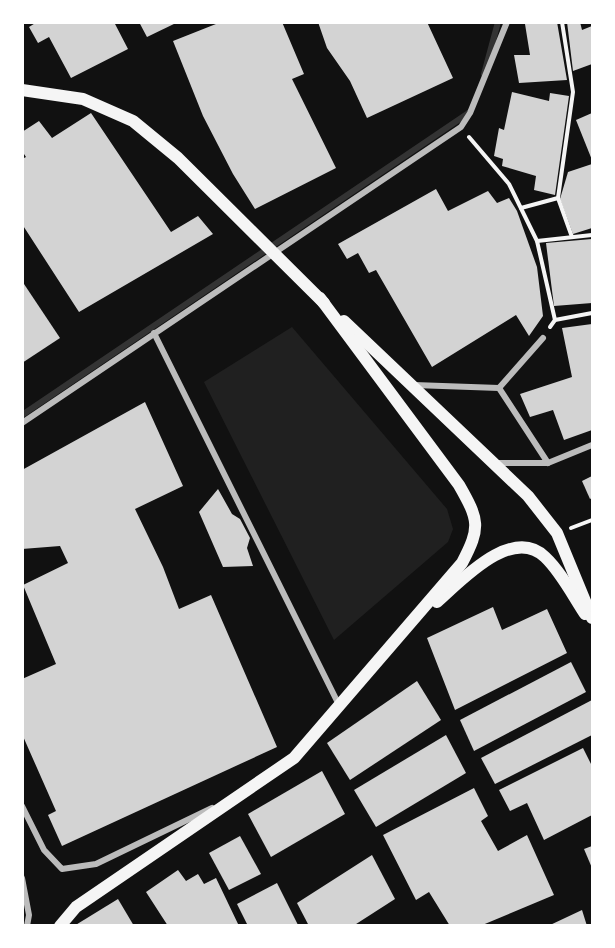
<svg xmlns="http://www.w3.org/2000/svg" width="615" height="948" viewBox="0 0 615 948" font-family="'Golos Text',sans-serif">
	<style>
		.green { fill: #202020 }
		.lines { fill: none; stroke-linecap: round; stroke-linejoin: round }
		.stream { stroke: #333; stroke-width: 6 }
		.building { fill: #d3d3d3 }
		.path { stroke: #f5f5f5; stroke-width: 4 }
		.minor { stroke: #bcbcbc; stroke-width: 6 }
		.secondary { stroke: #f5f5f5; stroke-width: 12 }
	</style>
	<rect width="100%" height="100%" fill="#111"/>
	<path class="green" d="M292,327l155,182 6,20 -5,13 -114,98 -130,-258z"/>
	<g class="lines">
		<g class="stream">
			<path d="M484,74l14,-52"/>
			<path d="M22,415l448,-303"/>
		</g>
	</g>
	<g class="building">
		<path d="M37,22h77l14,27 -57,29 -22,-41 -11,6 -9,-16z"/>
		<path d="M139,22h39l-31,15z"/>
		<path d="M221,22h61l22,52 -12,5 44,89 -81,41 -22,-35 -30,-58 -30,-75z"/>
		<path d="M318,22h109l26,56 -86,40 -17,-37 -23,-33z"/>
		<path d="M557,22l10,58 -48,3 -5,-28h16l-5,-31z"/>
		<path d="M567,22h13l2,8 10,-4v38l-19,7z"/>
		<path d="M512,92l37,9 1,-8 19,3 -14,99 -21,-5 2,-14 -34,-10 1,-7 -9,-3 5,-28 5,2z"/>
		<path d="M91,113l80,119 27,-16 15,18 -134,78 -57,-88v-65l4,-2 -4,-6v-19l17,-11 13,17z"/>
		<path d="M592,113v47l-16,-40z"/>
		<path d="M592,164v64l-19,6 -13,-35 8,-27z"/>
		<path d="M436,189l12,22 40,-20 9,12 12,-5 8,13 20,56 6,49 -14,20 -13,-21 -84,52 -56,-97 -7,3 -11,-20 -11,6 -9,-15z"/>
		<path d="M592,239v64l-38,3 -8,-63z"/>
		<path d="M22,281l38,57 -38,25z"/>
		<path d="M592,324v106l-28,10 -11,-30 -23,7 -10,-23 52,-17 -10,-49z"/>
		<path d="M145,402l38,84 -48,23 28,58 16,42 32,-14 66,152 -215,99 -14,-31 8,-4 -34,-77v-55l34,-15 -33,-79 45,-22 -8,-17 -38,3v-79z"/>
		<path d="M592,476v22l-2,1 -8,-18z"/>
		<path d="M218,489l14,25 8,5 10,19 -3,10 6,18 -30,1 -24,-55z"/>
		<path d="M493,607l9,23 45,-21 20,44 -112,57 -28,-72z"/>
		<path d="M571,662l15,30 -112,59 -14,-31z"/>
		<path d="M417,681l24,39 -91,60 -23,-37z"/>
		<path d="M592,700v35l-97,49 -14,-26z"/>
		<path d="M446,735l20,38 -90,54 -22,-37z"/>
		<path d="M583,748l9,18v49l-48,25 -17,-37 -17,8 -11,-21z"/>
		<path d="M322,771l23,43 -74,43 -23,-43z"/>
		<path d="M474,788l14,28 -7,5 17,30 29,-16 27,60 -74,31h-30l-21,-34 -13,8 -33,-65z"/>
		<path d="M240,836l21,38 -32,16 -20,-37z"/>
		<path d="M592,846v22l-8,-19z"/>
		<path d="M372,855l23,44 -42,27h-44l-12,-23z"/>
		<path d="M178,870l8,11 12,-7 6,10 12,-6 23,48h-71l-22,-34z"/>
		<path d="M277,883l21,42 -50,1 -11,-22z"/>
		<path d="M118,899l16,27h-60z"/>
		<path d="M582,910l5,16h-39z"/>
	</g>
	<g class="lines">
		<g class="path">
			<path d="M469,137l40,47 28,57 18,79"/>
			<path d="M558,198l14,39"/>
			<path d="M521,208l37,-10 15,-106 -11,-70"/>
			<path d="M537,241l55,-6"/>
			<path d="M550,327l5,-7 37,-7"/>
			<path d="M571,528l21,-8"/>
		</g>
		<g class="minor">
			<path d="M154,333l185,372"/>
			<path d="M414,385l85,3 44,-50"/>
			<path d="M499,388l49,75"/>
			<path d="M22,423l439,-296 9,-14 37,-91"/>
			<path d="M495,463h53l44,-18"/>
			<path d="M22,806l22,44 18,19 34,-5 116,-56"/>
			<path d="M22,878l7,37 -2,11"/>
		</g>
		<g class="secondary">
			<path d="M22,90l61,9 50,22 45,37 146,145"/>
			<path d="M344,321l184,175 29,37 35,85"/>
			<path d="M437,602c24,-21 75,-77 108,-45 16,15 28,39 40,57"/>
			<path d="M60,926l16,-19 218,-149 168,-195c19,-36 17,-43 -3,-78l-139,-187"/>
		</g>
	</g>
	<rect width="615" height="948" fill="none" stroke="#ffffff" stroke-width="48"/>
</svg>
